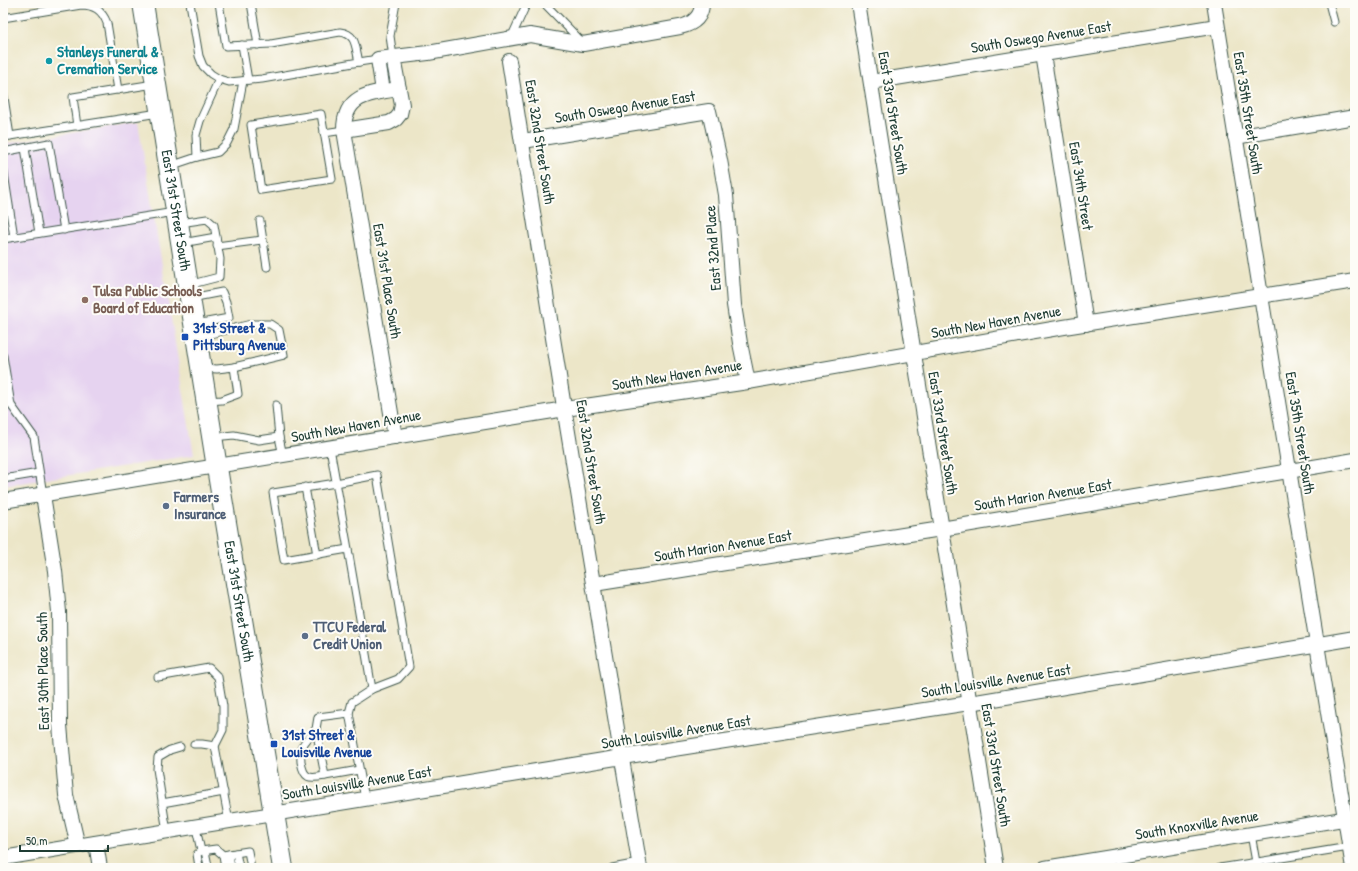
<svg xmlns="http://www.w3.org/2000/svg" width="1358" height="871" viewBox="0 0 1358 871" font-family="'Patrick Hand',sans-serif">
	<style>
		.built { fill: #e6d3f0 }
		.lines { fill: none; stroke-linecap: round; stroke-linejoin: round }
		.service-casing { stroke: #3e564a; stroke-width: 9 }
		.minor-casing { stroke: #3e564a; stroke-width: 16 }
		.secondary-casing { stroke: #3e564a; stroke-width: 22 }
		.service { stroke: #fff; stroke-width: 7 }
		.minor { stroke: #fff; stroke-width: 14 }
		.secondary { stroke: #fff; stroke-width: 20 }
		.culture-dot { fill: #0f9aa8; stroke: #fdfcf7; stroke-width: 1.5 }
		.education-dot { fill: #8d6e63; stroke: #fdfcf7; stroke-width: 1.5 }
		.transit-dot { fill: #1a4fb4; stroke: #fdfcf7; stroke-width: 1.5 }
		.service-dot { fill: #5c6f8a; stroke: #fdfcf7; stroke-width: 1.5 }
		.labels { text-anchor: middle; stroke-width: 4; stroke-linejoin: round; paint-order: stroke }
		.street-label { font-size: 15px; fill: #1f3d34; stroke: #fdfcf7 }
		.culture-label { font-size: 15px; font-weight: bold; fill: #0d838f; stroke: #fdfcf7; text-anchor: start }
		.education-label { font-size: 15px; font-weight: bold; fill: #785e54; stroke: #fdfcf7; text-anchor: start }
		.transit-label { font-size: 15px; font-weight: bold; fill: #164399; stroke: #fdfcf7; text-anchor: start }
		.service-label { font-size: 15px; font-weight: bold; fill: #4e5e75; stroke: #fdfcf7; text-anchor: start }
	</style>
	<rect width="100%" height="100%" fill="#fdfcf7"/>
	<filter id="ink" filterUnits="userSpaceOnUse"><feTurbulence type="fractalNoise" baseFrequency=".025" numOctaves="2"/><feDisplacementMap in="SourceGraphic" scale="8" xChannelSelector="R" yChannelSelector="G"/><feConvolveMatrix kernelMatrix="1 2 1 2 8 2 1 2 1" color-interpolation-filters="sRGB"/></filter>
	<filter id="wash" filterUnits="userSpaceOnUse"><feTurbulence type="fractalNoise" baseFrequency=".012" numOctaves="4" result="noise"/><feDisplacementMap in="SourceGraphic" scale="16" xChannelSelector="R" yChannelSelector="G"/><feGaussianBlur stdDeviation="0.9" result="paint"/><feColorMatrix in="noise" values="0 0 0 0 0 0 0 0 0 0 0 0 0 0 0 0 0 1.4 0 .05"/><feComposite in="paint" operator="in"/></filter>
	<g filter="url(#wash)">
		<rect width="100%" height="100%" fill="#ece6c8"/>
		<path class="built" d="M138,122l56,333 -191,31v-342z"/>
	</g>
	<g filter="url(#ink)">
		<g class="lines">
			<g class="service-casing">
				<g id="service">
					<path d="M190,3l9,53 4,10 8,8 8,5 10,3 33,-3 97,-17c-4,-15 -2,-28 -19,-30l-69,12 -45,2 -7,-43"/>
					<path d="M251,3l7,42"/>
					<path d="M544,3l38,39"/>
					<path d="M1329,3l5,19"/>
					<path d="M3,18l78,-13c13,0 21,5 26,18l11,67"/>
					<path d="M511,38l16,-35"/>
					<path d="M242,45l6,35"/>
					<path d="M393,57l-3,-21 6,-33"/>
					<path d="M359,62l19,-3"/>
					<path d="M3,91l7,45"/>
					<path d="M321,114l11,65 -71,11 -10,-65z"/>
					<path d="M77,126l-4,-29 81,-13"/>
					<path d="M324,133l20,-3"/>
					<path d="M3,137l156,-24"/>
					<path d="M25,148l14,85"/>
					<path d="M3,152l46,-9 15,87"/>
					<path d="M197,157l-1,-22 4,-14 19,-42"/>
					<path d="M170,166l27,-9 21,-5 9,-9 7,-14 9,-48"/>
					<path d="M3,167l11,70"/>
					<path d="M260,221l7,46"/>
					<path d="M180,223l27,-4 7,6 6,34 -1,18 -31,8"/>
					<path d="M3,239l172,-27"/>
					<path d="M182,243l34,-6"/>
					<path d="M217,246l45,-6"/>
					<path d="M191,298l31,-6 4,10 3,16 -33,6"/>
					<path d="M198,337l53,-13h19l9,6 5,25 -50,12"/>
					<path d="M3,356l8,49 23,32 9,58"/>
					<path d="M202,368l15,1 17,-2 4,27 -16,6 -15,1"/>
					<path d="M276,405l3,32 4,19"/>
					<path d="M213,437l21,-2 25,5 20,-3"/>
					<path d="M330,448l18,101 24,140"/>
					<path d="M3,479l36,-6"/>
					<path d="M305,487l12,68"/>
					<path d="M348,549l-64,11 -11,-67 63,-10 41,-8 32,192 -11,12 -26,10 -20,13 -3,11 16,86"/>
					<path d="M158,677l51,-9 9,9 5,29v24l-8,16 -13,-2h-8"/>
					<path d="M349,713l-31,4 -2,12 9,47 34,-6"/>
					<path d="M316,729c-4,6 -13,13 -15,20 -1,4 0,9 0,13 3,17 8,17 24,14"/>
					<path d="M215,746l14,76"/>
					<path d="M162,803l62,-11"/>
					<path d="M196,828l5,23 15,-2 7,6 25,-4 3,17"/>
					<path d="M167,832l-10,-63 1,-12 12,-7 10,-3"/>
					<path d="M1251,834l6,34"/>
					<path d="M205,851l3,15"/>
					<path d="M236,853l3,14"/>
					<path d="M229,854l2,14"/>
					<path d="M223,855l2,13"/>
					<path d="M199,867l-2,-13 4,-3"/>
					<path d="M612,868l27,-5"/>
					<path d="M1220,868l129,-21"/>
				</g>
			</g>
			<g class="minor-casing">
				<g id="minor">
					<path d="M858,3l138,865"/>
					<path d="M1214,3l139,865"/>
					<path d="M1043,54l43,270"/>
					<path d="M509,61l58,365 73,442"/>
					<path d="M871,82l346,-56"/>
					<path d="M383,91l-5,-32 50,-6 102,-18 53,9 97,-17c13,-3 22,-10 22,-24"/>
					<path d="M344,130l45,-7 7,-4 4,-5 2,-9 -9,-48"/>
					<path d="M1235,137l120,-20"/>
					<path d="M523,141l186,-30 11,49 6,35 8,110 6,38 8,39"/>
					<path d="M395,437l-51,-307c0,-35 26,-37 55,-41"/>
					<path d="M43,495l12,76 4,41 1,113 6,70 12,51"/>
					<path d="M3,501l562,-92 183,-27 316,-55 291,-46"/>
					<path d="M594,584l347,-55 414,-69"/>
					<path d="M96,843l4,25"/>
					<path d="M3,858l619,-101 360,-56 373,-63"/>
					<path d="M1045,868l310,-51"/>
				</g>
			</g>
			<g class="secondary-casing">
				<g id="secondary">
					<path id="s1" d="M143,3l76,477 64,388"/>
				</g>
			</g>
			<use href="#service" class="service"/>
			<use href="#minor" class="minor"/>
			<use href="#secondary" class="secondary"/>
		</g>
	</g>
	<circle class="culture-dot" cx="49" cy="61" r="4"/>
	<circle class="education-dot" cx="85" cy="300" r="4"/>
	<g class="transit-dot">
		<rect x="181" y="333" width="8" height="8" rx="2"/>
		<rect x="270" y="740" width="8" height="8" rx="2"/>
	</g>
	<g class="service-dot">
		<circle cx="166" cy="506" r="4"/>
		<circle cx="305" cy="636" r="4"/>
	</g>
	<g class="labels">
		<g class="street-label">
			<text transform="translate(1041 37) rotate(-9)" y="5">South Oswego Avenue East</text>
			<text transform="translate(625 107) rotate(-9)" y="5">South Oswego Avenue East</text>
			<text transform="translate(893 113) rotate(81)" y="5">East 33rd Street South</text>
			<text transform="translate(1248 113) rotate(81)" y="5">East 35th Street South</text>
			<text transform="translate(540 142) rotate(81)" y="5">East 32nd Street South</text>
			<text transform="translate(1081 186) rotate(81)" y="5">East 34th Street</text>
			<text dy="5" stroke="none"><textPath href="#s1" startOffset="210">East 31st Street South</textPath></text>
			<text transform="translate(713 248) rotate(-94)" y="5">East 32nd Place</text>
			<text transform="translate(387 281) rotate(81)" y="5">East 31st Place South</text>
			<text transform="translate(996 322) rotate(-10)" y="5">South New Haven Avenue</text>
			<text transform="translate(677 375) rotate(-9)" y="5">South New Haven Avenue</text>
			<text transform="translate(356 426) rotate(-10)" y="5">South New Haven Avenue</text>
			<text transform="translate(943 433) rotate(81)" y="5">East 33rd Street South</text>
			<text transform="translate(1300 433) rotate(81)" y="5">East 35th Street South</text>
			<text transform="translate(591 462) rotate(81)" y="5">East 32nd Street South</text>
			<text transform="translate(1043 495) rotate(-9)" y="5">South Marion Avenue East</text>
			<text transform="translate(723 546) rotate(-9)" y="5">South Marion Avenue East</text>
			<text dy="5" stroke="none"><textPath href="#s1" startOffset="606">East 31st Street South</textPath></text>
			<text transform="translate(43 671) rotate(-91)" y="5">East 30th Place South</text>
			<text transform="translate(996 681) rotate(-9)" y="5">South Louisville Avenue East</text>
			<text transform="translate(676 732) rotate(-9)" y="5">South Louisville Avenue East</text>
			<text transform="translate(996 765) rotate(81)" y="5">East 33rd Street South</text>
			<text transform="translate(357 783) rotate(-9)" y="5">South Louisville Avenue East</text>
			<text transform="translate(1197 825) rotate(-9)" y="5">South Knoxville Avenue</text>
		</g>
		<g class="culture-label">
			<text x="57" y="57">Stanleys Funeral &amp;<tspan x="57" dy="17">Cremation Service</tspan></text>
		</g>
		<g class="education-label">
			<text x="93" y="296">Tulsa Public Schools<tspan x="93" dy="17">Board of Education</tspan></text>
		</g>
		<g class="transit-label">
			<text x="193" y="333">31st Street &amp;<tspan x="193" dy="17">Pittsburg Avenue</tspan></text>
			<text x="282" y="740">31st Street &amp;<tspan x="282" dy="17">Louisville Avenue</tspan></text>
		</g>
		<g class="service-label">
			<text x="174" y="502">Farmers<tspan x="174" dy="17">Insurance</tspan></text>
			<text x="313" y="632">TTCU Federal<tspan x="313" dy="17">Credit Union</tspan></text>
		</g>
	</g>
	<rect width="1358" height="871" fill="none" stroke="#fdfcf7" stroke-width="16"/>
	<path d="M20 845v6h88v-6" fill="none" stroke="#1f3d34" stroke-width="2"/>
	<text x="26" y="845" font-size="12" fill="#1f3d34" stroke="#fdfcf7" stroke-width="3" paint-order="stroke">50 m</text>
</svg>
